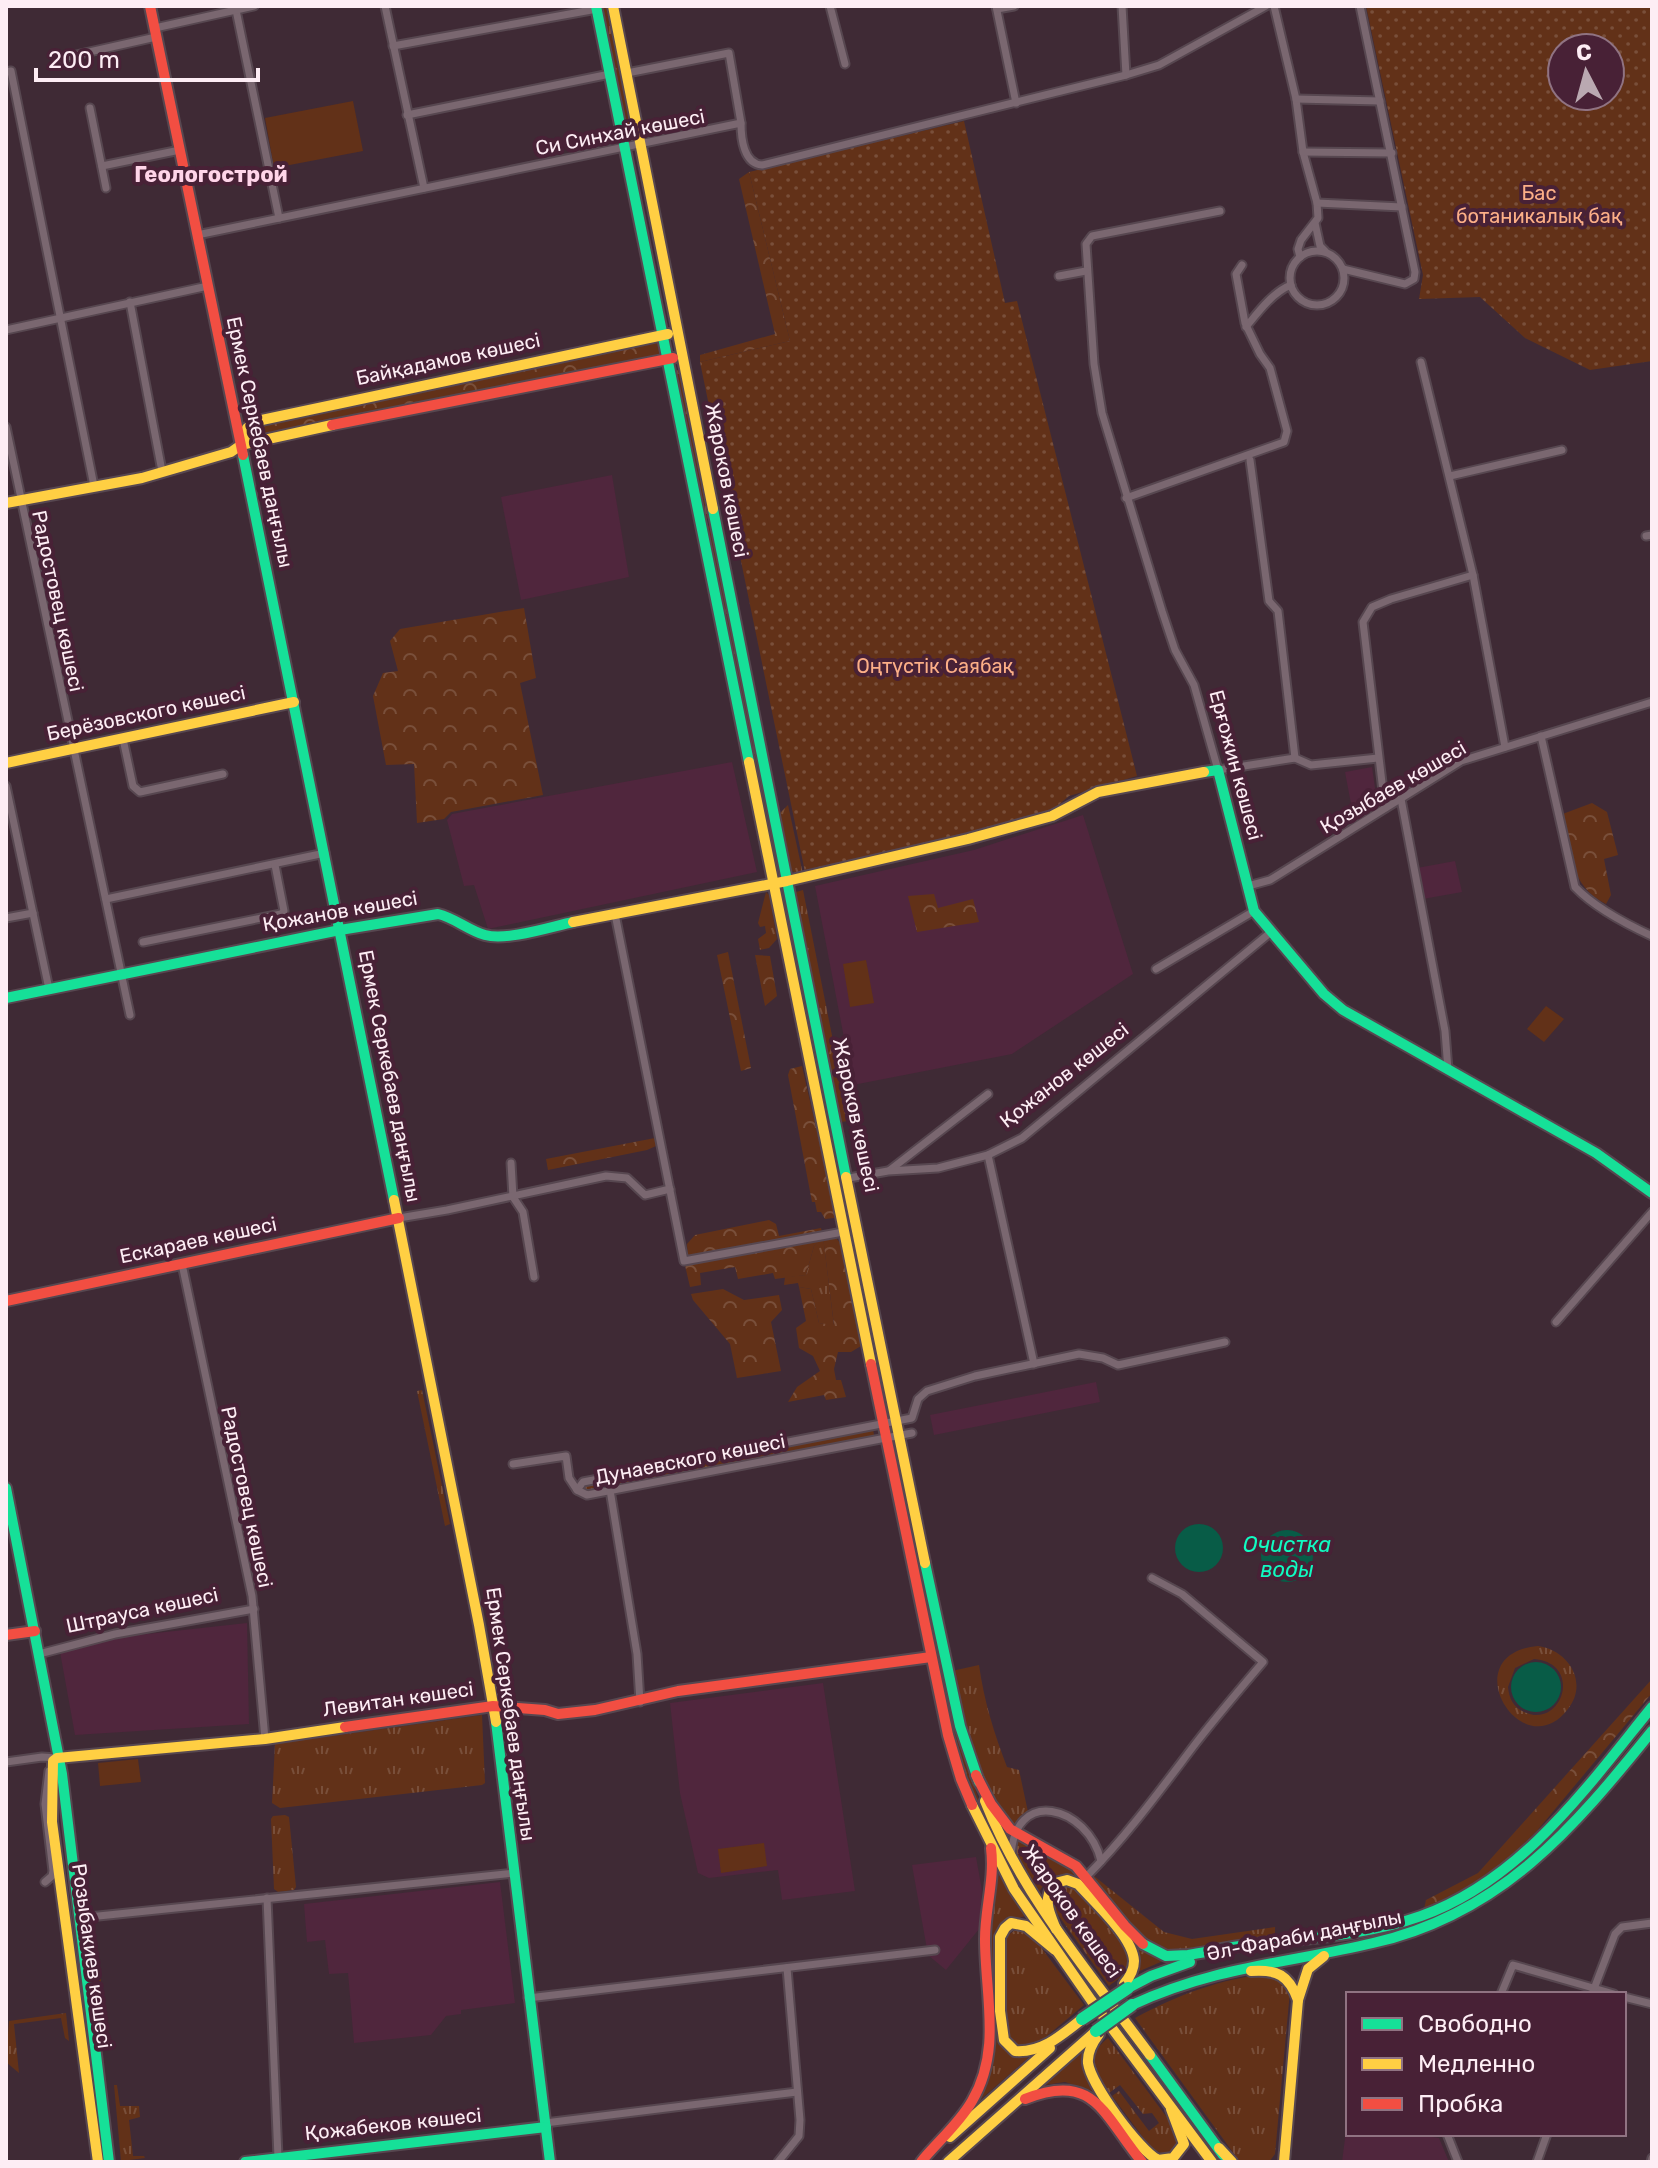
<svg xmlns="http://www.w3.org/2000/svg" width="1658" height="2168" viewBox="0 0 1658 2168" font-family="Rubik,sans-serif">
	<style>
		.built { fill: #50263d }
		.grass { fill: url(#grass-tufts); fill-rule: evenodd }
		.forest { fill: url(#forest-crowns) }
		.park { fill: url(#park-dots); fill-rule: evenodd }
		.garden { fill: #623118 }
		.water { fill: #085c47 }
		.lines { fill: none; stroke-linecap: round; stroke-linejoin: round }
		.street-casing { stroke: #574750; stroke-width: 11 }
		.fast-casing { stroke: #574750; stroke-width: 14 }
		.slow-casing { stroke: #574750; stroke-width: 14 }
		.jam-casing { stroke: #574750; stroke-width: 14 }
		.street { stroke: #7a6770; stroke-width: 7 }
		.fast { stroke: #16e098; stroke-width: 10 }
		.slow { stroke: #ffcf43; stroke-width: 10 }
		.jam { stroke: #f24e42; stroke-width: 10 }
		.fast-bridge-casing { stroke: #574750; stroke-width: 16; stroke-linecap: butt }
		.fast-bridge { stroke: #16e098; stroke-width: 12 }
		.labels { text-anchor: middle; stroke-width: 8; stroke-linejoin: round; paint-order: stroke }
		.street-label { font-size: 20px; fill: #fdedf4; stroke: #482136 }
		.park-label { font-size: 20px; fill: #fcaf87; stroke: #482136 }
		.neighbourhood-label { font-size: 22px; font-weight: bold; fill: #ffd5e9; stroke: #482136 }
		.water-label { font-size: 22px; font-style: italic; fill: #10fbc1; stroke: #482136 }
	</style>
	<defs>
		<pattern id="grass-tufts" width="24" height="20" patternUnits="userSpaceOnUse" patternTransform="scale(2)"><rect width="24" height="20" fill="#623118"/><path d="M3 7l-1-3M5 7V3M7 7l1-3M15 17l-1-3M17 17v-4M19 17l1-3" fill="none" stroke="#794f3a"/></pattern>
		<pattern id="forest-crowns" width="20" height="18" patternUnits="userSpaceOnUse" patternTransform="scale(2)"><rect width="20" height="18" fill="#623118"/><path d="M2 6a3 3 0 1 1 6 0M12 15a3 3 0 1 1 6 0" fill="none" stroke="#794f3a"/></pattern>
		<pattern id="park-dots" width="8" height="8" patternUnits="userSpaceOnUse" patternTransform="scale(2)"><rect width="8" height="8" fill="#623118"/><path d="M2 2h.1M6 6h.1" fill="none" stroke="#794f3a" stroke-width="1.8" stroke-linecap="round"/></pattern>
	</defs>
	<rect width="100%" height="100%" fill="#3f2a35"/>
	<g class="built">
		<path d="M612,475l17,102 -108,23 -20,-103z"/>
		<path d="M732,762l25,110 -269,57 -14,-44 -10,1 -17,-66 5,-6z"/>
		<path d="M1372,767l6,41 -24,12 -9,-48z"/>
		<path d="M1083,815l50,159 -121,80 -159,31 -38,-199 159,-36z"/>
		<path d="M1455,861l7,31 -39,7 -6,-31z"/>
		<path d="M1096,1382l4,20 -166,33 -4,-20z"/>
		<path d="M247,1623l2,101 -174,11 -15,-83 60,-15z"/>
		<path d="M823,1683l32,208 -73,9 -4,-30 -69,8 -11,-5 -18,-80 -10,-90z"/>
		<path d="M976,1857l6,33 -3,39 -33,41 -18,-15 -16,-90z"/>
		<path d="M500,1882l15,121 -54,7v4l-15,2 -15,19 -77,8 -6,-70 -19,1 -4,-34 -18,2 -3,-38z"/>
		<path d="M1347,2123l1,11h66l25,4 10,24h-107z"/>
	</g>
	<g class="grass">
		<path d="M599,6h7l28,134 -6,1z"/>
		<path d="M682,369l29,149 -8,1 -28,-148z"/>
		<path d="M711,525l2,2 68,334 -9,1 -65,-335z"/>
		<path d="M788,805l15,69 -12,-3 -12,-57z"/>
		<path d="M803,890l46,231 -9,1 -45,-227 1,-3z"/>
		<path d="M766,892l3,3 8,44 -8,9 -9,2 -2,-11 8,-6 -1,-7 -5,1 -2,-4z"/>
		<path d="M791,902l89,437 -14,4 -90,-438z"/>
		<path d="M823,1236l11,90 -15,-3 -8,-34 -12,-2 -1,-4 -14,2 1,-8 21,-2 8,-29z"/>
		<path d="M422,1390l28,134 -5,2 -28,-135z"/>
		<path d="M873,1428l1,8 -287,59 -9,-10z"/>
		<path d="M897,1444l58,283 32,99 -16,-32 -20,-67 -61,-281z"/>
		<path d="M1538,1646c30,4 51,36 30,63 -46,60 -116,-55 -30,-63zM1534,1659c50,4 28,71 -10,53 -11,-5 -15,-14 -16,-25l7,-19z"/>
		<path d="M979,1665c5,36 15,68 28,102l12,3 9,42 -16,14 -25,-36 -16,-45 -19,-74z"/>
		<path d="M482,1715l3,68 -3,2 -202,23 -8,-5 3,-59z"/>
		<path d="M285,1815l4,2 7,70 -2,3 -16,2 -4,-3 -3,-70 2,-3z"/>
		<path d="M1016,1838l51,24 96,99 -28,12 3,-13 -59,-82c-19,-8 -33,-2 -41,17l-23,-39z"/>
		<path d="M998,1874l27,42 -21,7 -8,101 33,33 -57,50 14,-25 2,-156z"/>
		<path d="M1094,1876l70,56 28,7 83,-12v8c-21,3 -101,21 -116,15 -23,-11 -47,-48 -64,-68z"/>
		<path d="M1063,1884l13,3c15,17 60,58 51,82 -3,7 -12,12 -18,17l-58,-81 1,-11z"/>
		<path d="M94,1923l12,101 -8,3 -13,-98z"/>
		<path d="M1018,1928l13,6 53,71 -42,35 -7,5 -15,2 -14,-13 -2,-96z"/>
		<path d="M1270,1974l12,5 8,12 -15,163 -6,8h-29l-105,-144c42,-23 87,-40 135,-44z"/>
		<path d="M66,2013l3,28 -4,-3 -4,-20 -47,6 5,49 -13,-11 3,-41z"/>
		<path d="M1108,2038l69,93v16l-4,4 -10,3 -12,-6 -39,-52 7,-5 30,40 10,-8 -7,-10 -9,1 -23,-29 -11,8 -3,-2c-12,-20 -21,-35 2,-53z"/>
		<path d="M1086,2048l10,44 -31,-10 -21,3z"/>
		<path d="M114,2085h3l3,21h19l1,11 -11,3 4,36h11l1,2 -24,3z"/>
	</g>
	<g class="forest">
		<path d="M749,172l41,169 -90,21v-7l75,-21 -36,-155z"/>
		<path d="M657,341l6,17 -419,84 9,-17z"/>
		<path d="M524,608l12,70 -16,5 23,112 -92,17 -7,7 -27,4 -3,-59 -28,1 -13,-69 10,-23 15,-2 -8,-30 10,-12z"/>
		<path d="M1592,803l15,9 11,43 -14,4 7,36 -5,9c-35,-17 -38,-55 -46,-89z"/>
		<path d="M934,894l4,14 35,-9 6,23 -62,10 -9,-36z"/>
		<path d="M728,952l23,116 -10,3 -24,-116z"/>
		<path d="M755,955l15,1 7,40 -12,10z"/>
		<path d="M802,1066l33,145 -1,7 -9,1 -4,-7h-4l-2,-10h-3l-24,-127 2,-6z"/>
		<path d="M655,1138l1,8 -9,4 -99,20 -2,-11z"/>
		<path d="M769,1220l7,4 3,12 42,-8 2,8 13,2 6,7 19,101 -10,6h-13l-4,17 2,11h5l5,17 -20,3 -2,-5 -36,7 9,-15 23,-16 -7,-15 -14,-8 -3,-20 10,-7 -7,-34 12,2 8,34 15,2 -11,-88 -9,9 -8,29 -31,4 -2,-6 -35,6 -3,-12 -35,6 1,12 -11,2 -6,-26 4,-2 -1,-15 8,-9z"/>
		<path d="M723,1289l21,11 35,-5 3,15 -11,12 10,49 -44,7 -7,-34 -37,-44 -2,-6z"/>
		<path d="M1652,1679v14l-116,139 -22,21 -37,29 -53,27 2,-9 52,-27z"/>
	</g>
	<g class="park">
		<path d="M1366,6h286v355l-62,9 -65,-32 -45,-41 -61,2 4,-24zM1562,48h48v48h-48z"/>
		<path d="M964,121l41,182 12,-2 120,475 -68,20 -20,17 -101,27 -143,32 -105,-510 90,-21 -41,-169z"/>
	</g>
	<g class="garden">
		<path d="M353,101l10,50 -89,17 -9,-50z"/>
		<path d="M866,960l8,43 -24,4 -7,-43z"/>
		<path d="M1546,1006l18,13 -20,23 -17,-13z"/>
		<path d="M138,1759l3,23 -41,4 -2,-23z"/>
		<path d="M764,1843l3,23 -46,7 -3,-24z"/>
	</g>
	<g class="water">
		<circle cx="1199" cy="1548" r="24"/>
		<circle cx="1287" cy="1556" r="26"/>
		<circle cx="1536" cy="1687" r="25"/>
	</g>
	<g class="lines">
		<g class="street-casing">
			<g id="street">
				<path d="M385,6l39,182"/>
				<path d="M830,6l15,58"/>
				<path d="M996,6l20,97"/>
				<path d="M1122,6l4,69"/>
				<path d="M1274,6l22,93 7,53 14,51 1,15 -17,22 -3,9 2,8"/>
				<path d="M997,9l17,-3"/>
				<path d="M236,10l43,208"/>
				<path d="M155,28l99,-22"/>
				<path d="M393,46l204,-37"/>
				<path d="M58,59l98,-22"/>
				<path d="M6,72l5,-1 83,415"/>
				<path d="M627,73l102,-20 12,70"/>
				<path d="M1296,99l84,2"/>
				<path d="M90,108l16,80"/>
				<path d="M407,115l203,-41"/>
				<path d="M1303,152l89,1"/>
				<path d="M102,166l78,-16"/>
				<path d="M1317,203l85,4"/>
				<path d="M1220,211l-128,25 -6,8 8,120 8,49 60,198 13,39 19,35 24,85 77,-12 16,7 67,-7"/>
				<path d="M1315,223l5,23 5,5"/>
				<path d="M197,235l544,-112c0,16 3,41 21,42l364,-90 33,-10 107,-59"/>
				<circle cx="1317" cy="278" r="27"/>
				<path d="M1343,269l62,15 9,-5 1,-7 -55,-266"/>
				<path d="M1059,276l27,-5"/>
				<path d="M130,302l31,164"/>
				<path d="M1246,327c12,-15 27,-35 45,-42"/>
				<path d="M6,330l202,-44"/>
				<path d="M1421,362l52,213 32,172"/>
				<path d="M6,427l124,588"/>
				<path d="M1250,460l19,141 9,10 17,147"/>
				<path d="M1450,476l112,-26"/>
				<path d="M1126,498l158,-56 3,-11 -17,-63 -10,-14 -15,-31 -9,-49 6,-9"/>
				<path d="M1646,536l6,-1"/>
				<path d="M1541,736l34,151c19,20 51,37 77,49"/>
				<path d="M123,739l10,47 7,6 83,-18"/>
				<path d="M6,786l43,203"/>
				<path d="M1401,799l44,232 3,39"/>
				<path d="M1385,808l-22,-186 9,-15 19,-8 82,-24"/>
				<path d="M1248,886l22,-6 191,-119 191,-59"/>
				<path d="M106,899l219,-46"/>
				<path d="M615,914l69,347 159,-29"/>
				<path d="M6,918l27,-5"/>
				<path d="M143,942l138,-28 3,-3 -9,-46"/>
				<path d="M1156,969l98,-58"/>
				<path d="M988,1155l46,209"/>
				<path d="M511,1163l2,34 10,15 11,65"/>
				<path d="M890,1170l98,-76"/>
				<path d="M849,1178l39,-7 50,-3 50,-13 34,-17 249,-206"/>
				<path d="M399,1218l48,-8 159,-34 21,2 18,17 25,-6"/>
				<path d="M182,1264l70,332 13,143"/>
				<path d="M1556,1322l96,-110"/>
				<path d="M912,1433l-325,62 -10,-5 6,-8 329,-64 6,-19 9,-8 48,-15 104,-22 24,4 15,7 107,-23"/>
				<path d="M513,1464l53,-8 3,22 8,12"/>
				<path d="M610,1490l27,164 3,48"/>
				<path d="M39,1654l76,-20 139,-25"/>
				<path d="M6,1762l36,-5 15,1"/>
				<path d="M1011,1858c2,-73 77,-52 90,3"/>
				<path d="M1086,1877c41,-41 75,-88 110,-134 21,-27 44,-54 67,-81l-81,-68 -30,-16"/>
				<path d="M45,1882l7,-6 1,-5 -8,-67 4,-33"/>
				<path d="M267,1898l11,259"/>
				<path d="M79,1918l435,-45"/>
				<path d="M1501,1994l12,-29 101,29"/>
				<path d="M1592,1994l23,-60 7,-7 30,-4"/>
				<path d="M1624,1997l28,7"/>
				<path d="M528,1998l407,-48"/>
				<path d="M545,2123l252,-31"/>
				<path d="M1447,2134l11,28"/>
				<path d="M778,2162l21,-26 1,-16 -13,-152"/>
				<path d="M1537,2162l10,-28"/>
				<path d="M1651,2162l1,-4"/>
			</g>
		</g>
		<g class="fast-casing">
			<g id="fast">
				<path d="M596,6l153,756"/>
				<path d="M243,455l151,745"/>
				<path d="M713,509l133,668"/>
				<path d="M1204,772l14,-2 36,141 70,83 19,16 253,143 56,40"/>
				<path d="M6,998l334,-68 98,-16c17,4 30,16 47,21 22,6 65,-8 88,-13"/>
				<path d="M6,1488l56,286 47,388"/>
				<path d="M925,1563l35,163 19,56"/>
				<path d="M496,1722l54,440"/>
				<path d="M1143,1944l23,12 22,-1c20,-3 40,-8 60,-10 58,-7 117,-9 173,-29 101,-36 166,-129 231,-209"/>
				<path d="M1128,1988l23,-12 39,-14"/>
				<path d="M1132,2005c81,-38 156,-42 241,-62 128,-29 200,-114 279,-212"/>
				<path d="M1150,2055l73,100"/>
				<path d="M245,2162l301,-35"/>
			</g>
		</g>
		<g class="slow-casing">
			<g id="slow">
				<path d="M613,6l100,503"/>
				<path d="M242,443l5,-15 10,-7 411,-87"/>
				<path d="M6,503l136,-25 89,-26 10,-7 91,-20"/>
				<path d="M749,762l122,602"/>
				<path d="M6,763l288,-61"/>
				<path d="M573,922l214,-41 181,-42 84,-23 46,-24 106,-20"/>
				<path d="M846,1177l79,386"/>
				<path d="M394,1200l85,425 17,97"/>
				<path d="M985,1801c37,94 105,173 165,254"/>
				<path d="M972,1805l42,84 77,111 121,162"/>
				<path d="M1056,1929c-7,-17 -14,-30 -1,-46l12,-3 11,4c16,18 55,53 56,77 0,8 -5,17 -10,23"/>
				<path d="M1055,1950l-29,-24 -15,-3 -6,5 -5,9v74l4,29 11,11c27,2 47,-16 67,-32"/>
				<path d="M1251,1971c26,-2 38,4 47,29"/>
				<path d="M1099,2034c-6,8 -12,18 -11,29 3,22 51,87 70,97l15,-2 11,-14 -13,-35"/>
				<path d="M950,2137l100,-89"/>
				<path d="M1219,2148l13,14"/>
				<path d="M98,2162l-46,-340 1,-61 4,-3 208,-19 80,-12"/>
				<path d="M948,2162l147,-130"/>
				<path d="M1284,2162l14,-162 10,-31 16,-13"/>
			</g>
		</g>
		<g class="jam-casing">
			<g id="jam">
				<path d="M150,6l93,449"/>
				<path d="M332,425l341,-67"/>
				<path d="M6,1301l393,-83"/>
				<path d="M871,1364l77,371 13,44 11,26"/>
				<path d="M6,1635l29,-4"/>
				<path d="M345,1727l148,-21 52,4 13,4 37,-4 83,-19 253,-34"/>
				<path d="M976,1775l15,29 19,25 66,37 49,60 18,18"/>
				<path d="M1025,2099c70,-28 78,16 117,63"/>
				<path d="M921,2162c16,-20 38,-38 51,-61 30,-51 13,-106 13,-162 0,-31 10,-60 6,-91"/>
			</g>
		</g>
		<use href="#street" class="street"/>
		<use href="#fast" class="fast"/>
		<use href="#slow" class="slow"/>
		<use href="#jam" class="jam"/>
		<g class="fast-bridge-casing">
			<g id="fast-bridge">
				<path d="M1082,2019l46,-31"/>
				<path d="M1096,2031l36,-26"/>
			</g>
		</g>
		<use href="#fast-bridge" class="fast-bridge"/>
	</g>
	<g class="labels">
		<g class="street-label">
			<text transform="translate(620 132) rotate(-11)" y="7">Си Синхай көшесі</text>
			<text transform="translate(448 359) rotate(-12)" y="7">Байқадамов көшесі</text>
			<text transform="translate(260 442) rotate(78)" y="7">Ермек Серкебаев даңғылы</text>
			<text transform="translate(727 480) rotate(79)" y="7">Жароков көшесі</text>
			<text transform="translate(58 601) rotate(78)" y="7">Радостовец көшесі</text>
			<text transform="translate(146 713) rotate(-12)" y="7">Берёзовского көшесі</text>
			<text transform="translate(1236 765) rotate(75)" y="7">Ерғожин көшесі</text>
			<text transform="translate(1393 787) rotate(-30)" y="7">Қозыбаев көшесі</text>
			<text transform="translate(340 911) rotate(-10)" y="7">Қожанов көшесі</text>
			<text transform="translate(1064 1075) rotate(-38)" y="7">Қожанов көшесі</text>
			<text transform="translate(390 1076) rotate(79)" y="7">Ермек Серкебаев даңғылы</text>
			<text transform="translate(856 1115) rotate(78)" y="7">Жароков көшесі</text>
			<text transform="translate(198 1240) rotate(-12)" y="7">Ескараев көшесі</text>
			<text transform="translate(690 1459) rotate(-11)" y="7">Дунаевского көшесі</text>
			<text transform="translate(247 1497) rotate(78)" y="7">Радостовец көшесі</text>
			<text transform="translate(142 1610) rotate(-12)" y="7">Штрауса көшесі</text>
			<text transform="translate(398 1699) rotate(-8)" y="7">Левитан көшесі</text>
			<text transform="translate(511 1714) rotate(82)" y="7">Ермек Серкебаев даңғылы</text>
			<text transform="translate(1072 1911) rotate(55)" y="7">Жароков көшесі</text>
			<text transform="translate(1304 1935) rotate(-11)" y="7">Әл-Фараби даңғылы</text>
			<text transform="translate(92 1956) rotate(82)" y="7">Розыбакиев көшесі</text>
			<text transform="translate(393 2124) rotate(-6)" y="7">Қожабеков көшесі</text>
		</g>
		<g class="park-label">
			<text x="1539" y="200">Бас<tspan x="1539" dy="23">ботаникалық бақ</tspan></text>
			<text x="935" y="673">Оңтүстік Саябақ</text>
		</g>
		<g class="neighbourhood-label">
			<text x="211" y="182">Геологострой</text>
		</g>
		<g class="water-label">
			<text x="1287" y="1552">Очистка<tspan x="1287" dy="25">воды</tspan></text>
		</g>
	</g>
	<rect width="1658" height="2168" fill="none" stroke="#fdedf4" stroke-width="16"/>
	<rect x="1346" y="1992" width="280" height="144" fill="#482136" stroke="#907382" stroke-width="2"/>
	<rect x="1362" y="2018" width="40" height="12" fill="#16e098" stroke="#907382" stroke-width="2"/>
	<text x="1418" y="2032" font-size="24" fill="#fdedf4">Свободно</text>
	<rect x="1362" y="2058" width="40" height="12" fill="#ffcf43" stroke="#907382" stroke-width="2"/>
	<text x="1418" y="2072" font-size="24" fill="#fdedf4">Медленно</text>
	<rect x="1362" y="2098" width="40" height="12" fill="#f24e42" stroke="#907382" stroke-width="2"/>
	<text x="1418" y="2112" font-size="24" fill="#fdedf4">Пробка</text>
	<g transform="translate(1586 72) rotate(354)"><circle r="38" fill="#482136" stroke="#907382" stroke-width="2"/>
	<path d="M0-6L14 30L0 20L-14 30Z" fill="#baa9b1"/>
	<text y="-12" font-size="22" font-weight="bold" text-anchor="middle" fill="#fdedf4">С</text>
	</g>
	<path d="M36 68v12h222v-12" fill="none" stroke="#fdedf4" stroke-width="4"/>
	<text x="48" y="68" font-size="24" fill="#fdedf4" stroke="#482136" stroke-width="6" paint-order="stroke">200 m</text>
</svg>
